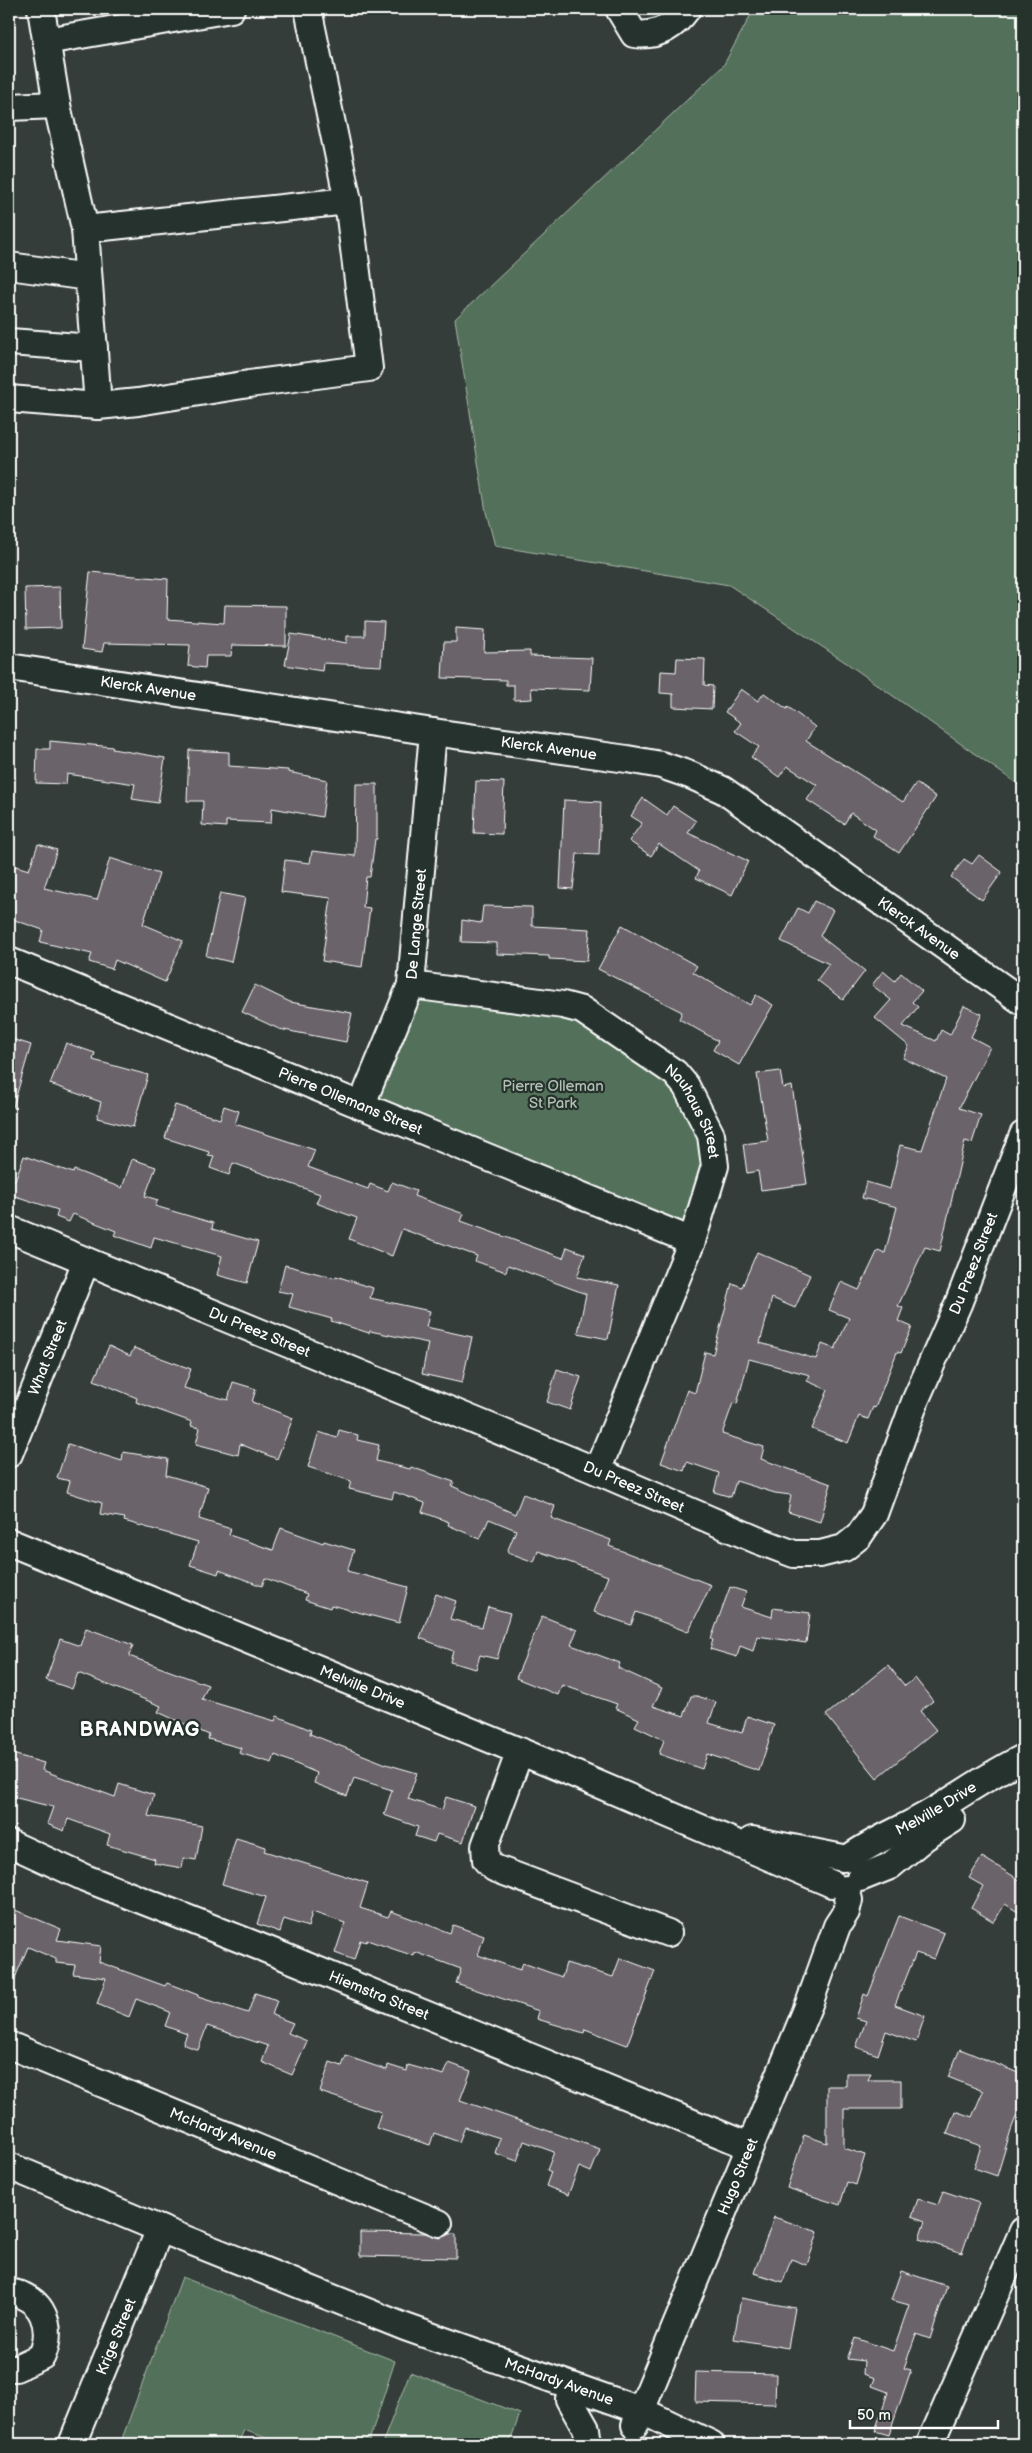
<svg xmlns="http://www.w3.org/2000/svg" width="1032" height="2453" viewBox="0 0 1032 2453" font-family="'Balsamiq Sans',sans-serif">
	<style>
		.green { fill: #53715a; stroke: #a9b8ac }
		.building { fill: #6b636b; stroke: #fff }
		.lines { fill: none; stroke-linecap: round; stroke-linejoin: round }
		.minor-casing { stroke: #fff; stroke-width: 30 }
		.minor { stroke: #26332d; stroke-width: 26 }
		.labels { text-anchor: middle; stroke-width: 4.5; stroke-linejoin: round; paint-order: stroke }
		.street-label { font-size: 15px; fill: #fff; stroke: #26332d }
		.park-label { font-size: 15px; fill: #b2bfb5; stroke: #26332d }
		.district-label { font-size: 20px; font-weight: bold; letter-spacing: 1px; fill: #fff; stroke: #26332d }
	</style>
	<rect width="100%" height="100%" fill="#343d39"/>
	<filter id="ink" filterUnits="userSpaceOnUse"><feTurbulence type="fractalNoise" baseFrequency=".02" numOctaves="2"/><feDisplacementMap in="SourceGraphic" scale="10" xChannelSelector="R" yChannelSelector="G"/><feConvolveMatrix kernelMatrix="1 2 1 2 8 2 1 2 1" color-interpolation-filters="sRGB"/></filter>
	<g filter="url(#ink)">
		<g class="green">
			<path d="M754,9h269v779l-175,-124 -119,-79 -234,-39 -9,-34 -31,-193 268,-253z"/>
			<path d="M416,992l169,27 91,73 33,59 -23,87 -319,-131z"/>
			<path d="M182,2277l213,84 -27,83h-85l-39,-14 -6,14h-118z"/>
			<path d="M410,2372l110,42 -11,30h-127z"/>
		</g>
		<g class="building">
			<path d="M90,572l78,7 -1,40 57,4 1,-18 61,1v40l-54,-1 -1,11h-25l-1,12 -17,-2 2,-21 -86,-2 -2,9 -20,-3z"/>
			<path d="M60,587l1,41 -35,1 -1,-41z"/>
			<path d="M365,621l19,1 -3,44 -58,-3 -1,8 -37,-6 6,-31 56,9v-7h18z"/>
			<path d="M456,628l29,2 -1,22 46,-1v5l62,2 -2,32 -59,-2 1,11 -18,1v-15h-8v-5l-64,-2 2,-36h12z"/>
			<path d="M677,658l28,1 -1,26 9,1 -1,23 -39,-2v-13l-13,-1 1,-22 15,1z"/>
			<path d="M741,689l17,12 6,-8 23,16 1,-2 27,20 -9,14 97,61 13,-19 20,14 -37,56 -26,-17 3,-6 -25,-17 -7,11 -37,-24 10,-15 -30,-19 -8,11 -28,-20 8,-10 -24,-16 6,-8 -16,-11z"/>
			<path d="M50,741l63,6 -1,2 53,9 -7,45 -26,-4 3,-15 -68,-10 -1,10 -30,-1 1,-34h13z"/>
			<path d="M189,750l40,2v14l59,4v2l39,8 -5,37 -50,-9 -1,15 -45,-2v6l-24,-2 1,-24h-16z"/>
			<path d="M476,781l28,1 -2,52 -28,-1z"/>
			<path d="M356,784h21v55h-2l-5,38h-4l-3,30 7,1 -8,59 -40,-6 9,-63 -50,-6 4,-32 25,3 2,-12 43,5z"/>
			<path d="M643,798l24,17 6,-9 23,15 -8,12 60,28 -16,34 -36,-17 3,-7 -40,-27 -8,12 -22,-15 13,-18 -11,-7z"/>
			<path d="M564,800l37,2 -2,53 -22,-1 -4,35 -13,-1z"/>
			<path d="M38,844l19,6 -13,38 53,12 13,-42 49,16 -16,50 40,17 -18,41 -50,-22 -3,9 -23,-7 3,-8 -52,-12 3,-12 -34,-12v-54l20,6z"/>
			<path d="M979,855l23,17 -20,28 -31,-23 13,-18 8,5z"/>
			<path d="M220,893l25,5 -14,64 -25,-6z"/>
			<path d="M814,901l19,9 -13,26 45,35 -22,29 -26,-20 12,-16 -48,-23 17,-33 10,5z"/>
			<path d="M483,906l49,1v19l58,3 -3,32 -38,-2v-3l-52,-2v-11l-36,-1 1,-22 19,3z"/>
			<path d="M622,925l75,41 -4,6 57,33 6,-10 17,10 -34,60 -26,-15 5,-9 -39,-22 3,-7 -84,-43z"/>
			<path d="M883,971l12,10 6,-8 21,18 -10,11 6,5 -15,19 33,15 5,-11 9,5 14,-29 18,8 -11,23 19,10 -31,61 22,7 -9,28 -7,-2 -25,110 -15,-4 -27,59 5,2 -5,13 14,6 -11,26 -4,-1 -22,56 -2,-1 -5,12 -9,-3 -11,27 -36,-14 16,-39 -21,-9 3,-6 -61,-16 -12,45 -4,-1 -11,31 42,13 -3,12 70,25 -11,38 -32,-10 3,-17 -16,-2 -39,-12 -5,16 -17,-5 5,-19 -32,-11 -3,9 -23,-8 26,-73 8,3 10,-41 8,2 19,-71 10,4 15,-35 53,23 -15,33 -23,-10 -12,45 56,16 6,-15 13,5 14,-31 -20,-8 12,-28 18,8 19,-40 7,3 12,-46 -35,-9 4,-16 24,7 10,-44 22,5 24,-71 -43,-21 6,-12 -34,-28 16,-18 -19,-15z"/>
			<path d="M255,985l35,17 62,11 -6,29 -67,-13 -37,-17z"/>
			<path d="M9,1038l22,7 -18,62h-4z"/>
			<path d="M66,1043l29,10 -2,7 55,15 -15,52 -36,-9 4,-16 -51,-18z"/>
			<path d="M780,1071l3,17 9,-2 15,98 -46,6 -3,-19 -11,2 -4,-29 25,-3 -11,-67z"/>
			<path d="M175,1105l45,14 4,-13 15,5 -4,13 80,26 -7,17 60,22 2,-5 18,7 4,-9 24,9 -2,5 50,18 -3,7 102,37 4,-11 18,7 -8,23 42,8 -11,54 -30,-6 8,-39 -78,-29 -2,7 -31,-11 2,-5 -75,-27 -10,27 -43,-17 8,-21 -41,-15 4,-9 -87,-31 -4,12 -19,-7 4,-12 -6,-1 1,-3 -44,-14z"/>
			<path d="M24,1156l49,17 1,-3 48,18 10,-29 24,8 -11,29 13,4 -3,6 58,17 -1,6 46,13 -11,41 -30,-8 5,-19 -68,-19 -3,11 -37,-13 2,-4 -43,-17 -4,8 -13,-5 2,-7 -49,-16v-16l6,2z"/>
			<path d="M285,1265l50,13 1,-2 37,12 -3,10 60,13 -4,16 46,10 -10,46 -40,-9 6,-31 -58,-12 -1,2 -38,-12 1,-2 -43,-12 4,-13 -15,-3z"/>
			<path d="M109,1346l21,10 4,-8 57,21 -7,19 44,12 5,-18 23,7 -4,13 41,16 -16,41 -37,-15 -2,11 -42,-11 4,-16 -9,-2 1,-4 -56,-20 1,-4 -43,-18z"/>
			<path d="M557,1369l24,8 -11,33 -23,-8z"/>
			<path d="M339,1430l19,5 -1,5 22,5 -3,16 34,8 1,-2 43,15 -2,4 63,28 8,-20 32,12 -4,12 60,22 -2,6 102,39 -23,47 -52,-20 -5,13 -37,-13 14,-36 -70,-25 -4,11 -27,-10 9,-22 -27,-11 -9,20 -32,-14 1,-3 -27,-10 3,-9 -31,-11 -2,7 -43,-10 2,-8 -43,-14 11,-35 18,6z"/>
			<path d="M68,1444l54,17 1,-9 45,7 -2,16 42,12 -9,32 32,10 -2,6 44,15 8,-22 42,15 1,-2 30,9 -7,21 61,16 -9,36 -68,-18 -1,3 -25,-8 2,-6 -42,-16 -3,8 -43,-16 -1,4 -28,-9 8,-23 -74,-21 1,-3 -25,-4 2,-11 -35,-11 3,-11 -13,-3z"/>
			<path d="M730,1587l16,5 -5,15 31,10 1,-9 37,5 -4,30 -49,-7 -4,15 -13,-5 -3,11 -27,-8 3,-9 -2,-1z"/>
			<path d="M436,1594l20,7 -6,18 32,8 6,-20 22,6 -13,46 -17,-4 -4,14 -26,-7 3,-11 -33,-13z"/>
			<path d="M542,1616l35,14 -6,15 49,18 -2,5 44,20 -9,18 31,10 7,-20h6l19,6 -7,21 33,10 5,-17 27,9 -15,46 -52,-17 -5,15 -43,-15 5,-14 -29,-14 4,-7 -24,-11 2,-4 -55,-19 -4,10 -42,-17z"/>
			<path d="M86,1628l47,17 -4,11 79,29 -6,14 73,22 2,-5 34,14 -1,4 76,30 31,9 -9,26 34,11 4,-13 28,9 -11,36 -26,-8 -3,8 -19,-6 3,-9 -34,-12 8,-25 -38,-12 -7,18 -33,-13 3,-10 -42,-18 -3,8 -33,-10 2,-5 -33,-9 1,-4 -51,-23 3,-6 -83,-33 -6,16 -26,-9 14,-41 20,7z"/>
			<path d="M888,1665l17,21 10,-8 18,23 -13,10 16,19 -59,48 -51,-63z"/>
			<path d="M9,1753l35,10 -2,7 73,27 4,-13 35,11 -6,21 54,10 -6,34 -12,-2 -2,10 -28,-5 1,-4 -48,-14 3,-11 -42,-15 -4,12 -17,-7 6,-17 -44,-11z"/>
			<path d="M236,1838l30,9 -2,4 104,32 -8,25 28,9 3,-6 59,22 3,-8 31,11 -6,19 42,15 3,-7 39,14 4,-14 47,14 7,-19 35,13 -28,74 -42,-16 -1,4 -47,-14 2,-8 -83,-28 5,-14 -46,-17 -1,4 -47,-16 -1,2 -6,-2 -6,20 -19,-7 10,-30 -33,-11 -4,15 -24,-8 -4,13 -23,-8 9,-27 -44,-13z"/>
			<path d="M982,1857l41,25v33l-18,-11 -11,18 -23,-14 12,-22 -14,-8z"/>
			<path d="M15,1910l46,19 -4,11 44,6 -2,16 66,24 2,-3 31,12v2l50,16 7,-20 22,7 -5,15 21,8 -5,10 19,8 -15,34 -30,-13 6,-16 -61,-20 -9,24 -15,-6 4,-10 -22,-8 5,-14 -34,-13 -7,18 -32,-13 9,-26 -33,-4 2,-9 -19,-2v-4l-28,-12 -19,45v-67z"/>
			<path d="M899,1916l45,17 -10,26 -18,-6 -21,52 30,11 -9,26 -30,-11 -8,24 -22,-8 10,-26 -10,-3 8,-24 4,2z"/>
			<path d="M960,2049l63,26v24l-12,31 -14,46 -23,-8 7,-22 -34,-12 8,-23 17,6 11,-26 -35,-14z"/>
			<path d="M346,2056l41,14 1,-5 19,6 1,-6 36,10 5,-12 22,8 -11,29 140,49 -9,23 -12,-5 -11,28 -22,-9 5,-14 -4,-2 7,-18 -30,-11 -7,20 -22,-8 5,-15 -35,-11 -6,15 -25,-9 -4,12 -54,-17 5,-16 -61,-20 10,-30 12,4z"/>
			<path d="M846,2073h25l-3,7h33v29h-57v39l21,7 -9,30 -9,-3 -7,23 -53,-17 17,-53 23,8v-57h19z"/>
			<path d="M943,2191l36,12 -17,50 -43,-14 6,-18 -13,-5 6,-17 20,6z"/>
			<path d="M774,2217l44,15 -11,33 -16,-6 -8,23 -29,-9z"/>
			<path d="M360,2232l65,1 15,5 9,-4h7v24l-96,-2z"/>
			<path d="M901,2271l46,15 -17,53 -14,-5 -12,34 7,2 -22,65 -14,-4 13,-39 -16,-6 3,-8 -12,-4 1,-13 -17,-2 8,-21 38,13 16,-46 -18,-5z"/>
			<path d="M741,2298l54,10 -7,40 -54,-9z"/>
			<path d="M696,2372l80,2 -1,30 -80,-2z"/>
		</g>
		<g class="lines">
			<g class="minor-casing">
				<g id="minor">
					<path d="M41,9l16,96 28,124 13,177"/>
					<path d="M619,9l15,25c23,3 40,-7 53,-25"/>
					<path d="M46,41l185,-32"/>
					<path d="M9,107l48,-2"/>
					<path d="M85,229l263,-28"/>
					<path d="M9,266l79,11"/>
					<path d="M9,342l85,6"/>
					<path d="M9,399l89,7 40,-4 111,-18 120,-16 -21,-167 -40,-192"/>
					<path id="s1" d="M9,667l424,65 194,27 34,6 29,10 33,15 300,212"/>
					<path id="s2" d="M9,961l683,280"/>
					<path id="s3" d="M411,985l152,20 19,5 93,63 11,13 25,49 4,31 -23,75 -95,230"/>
					<path id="s4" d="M361,1106l50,-121 22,-253"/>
					<path id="s5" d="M9,1229l588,242 160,69 37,14h26l24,-6 15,-12 15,-22 42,-115 42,-95 65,-169"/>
					<path id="s6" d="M9,1454l77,-193"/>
					<path id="s7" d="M9,1542l549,225 274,117"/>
					<path d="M520,1751l-35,95 1,14 8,8 174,65"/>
					<path d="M752,1840l91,18"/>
					<path id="s8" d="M9,1843l76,35 178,70 486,198"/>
					<path id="s9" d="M849,1858c23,-17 50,-27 74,-41 34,-19 65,-42 100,-59"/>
					<path d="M860,1878l30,-12 35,-29 27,-17"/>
					<path id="s10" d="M9,2045l430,178"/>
					<path id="s11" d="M9,2166l151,63 245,98 235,83 71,34"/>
					<path d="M9,2292c34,5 45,34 33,64l-26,12h-7"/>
					<path d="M569,2399l17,30 2,15"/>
					<path id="s12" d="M635,2425l174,-421 28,-78 9,-14 3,-12 -3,-11"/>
					<path id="s13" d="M72,2444l88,-215"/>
					<path d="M930,2444l93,-213"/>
				</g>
			</g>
			<use href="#minor" class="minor"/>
		</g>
	</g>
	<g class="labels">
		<g class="street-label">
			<text dy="5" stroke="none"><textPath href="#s1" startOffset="141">Klerck Avenue</textPath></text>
			<text dy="5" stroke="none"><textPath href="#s1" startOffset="546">Klerck Avenue</textPath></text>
			<text dy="5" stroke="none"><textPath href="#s4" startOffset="192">De Lange Street</textPath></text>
			<text dy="5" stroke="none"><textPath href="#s1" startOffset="966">Klerck Avenue</textPath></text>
			<text dy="5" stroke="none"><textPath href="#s2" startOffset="369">Pierre Ollemans Street</textPath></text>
			<text dy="5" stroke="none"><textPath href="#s3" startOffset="328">Nauhaus Street</textPath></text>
			<text dy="5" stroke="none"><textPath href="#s5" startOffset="1216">Du Preez Street</textPath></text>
			<text dy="5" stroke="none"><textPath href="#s5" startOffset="271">Du Preez Street</textPath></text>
			<text dy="5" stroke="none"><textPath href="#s6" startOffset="104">What Street</textPath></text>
			<text dy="5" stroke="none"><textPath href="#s5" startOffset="676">Du Preez Street</textPath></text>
			<text dy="5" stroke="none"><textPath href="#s7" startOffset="382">Melville Drive</textPath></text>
			<text dy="5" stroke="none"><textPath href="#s9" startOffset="100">Melville Drive</textPath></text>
			<text dy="5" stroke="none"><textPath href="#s8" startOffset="400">Hiemstra Street</textPath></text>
			<text dy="5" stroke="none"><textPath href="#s10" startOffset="232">McHardy Avenue</textPath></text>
			<text dy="5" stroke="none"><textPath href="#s12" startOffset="269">Hugo Street</textPath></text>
			<text dy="5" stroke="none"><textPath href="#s13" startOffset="116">Krige Street</textPath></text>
			<text dy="5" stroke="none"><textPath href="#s11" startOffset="591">McHardy Avenue</textPath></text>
		</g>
		<g class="park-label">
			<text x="553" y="1091">Pierre Olleman<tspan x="553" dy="17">St Park</tspan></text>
		</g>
		<g class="district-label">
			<text x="140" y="1736">BRANDWAG</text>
		</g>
	</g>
	<rect width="1032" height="2453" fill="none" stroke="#26332d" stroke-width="30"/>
	<rect x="15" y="15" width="1002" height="2423" fill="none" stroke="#fff" stroke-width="2" filter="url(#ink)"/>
	<path d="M850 2420v8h148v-8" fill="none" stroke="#ffffff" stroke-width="2.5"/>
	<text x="857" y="2420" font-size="15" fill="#ffffff" stroke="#26332d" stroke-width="4" paint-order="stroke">50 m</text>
</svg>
